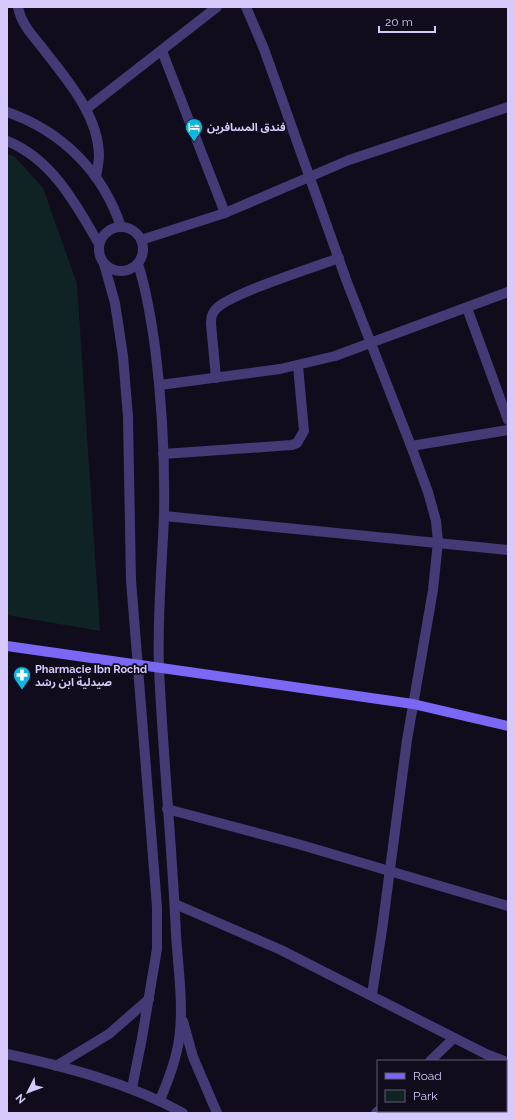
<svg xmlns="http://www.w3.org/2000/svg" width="515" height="1120" viewBox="0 0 515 1120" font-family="Raleway,'Noto Sans Arabic',sans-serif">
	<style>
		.green { fill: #102324 }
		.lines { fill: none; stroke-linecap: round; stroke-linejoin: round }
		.minor { stroke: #433a76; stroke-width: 10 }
		.secondary { stroke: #7a68f4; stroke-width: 10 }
		.labels { text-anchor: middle; stroke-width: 3.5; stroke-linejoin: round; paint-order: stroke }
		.poi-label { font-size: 11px; font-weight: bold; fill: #d5cafb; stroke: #100c1b; text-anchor: start }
	</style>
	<rect width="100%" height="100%" fill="#100c1b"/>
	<path class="green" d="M7,154l7,2 29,32 34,96 23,347 -93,-16z"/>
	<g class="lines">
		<g class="minor">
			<path d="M18,7c3,16 13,27 23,39 24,32 57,67 58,109 0,7 -2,15 -3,22"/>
			<path d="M246,7l18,42 83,233 64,164 17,46 8,29 2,21 -5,48 -26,150 -25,190 -10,64"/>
			<path d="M162,51l63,162"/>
			<path d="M86,109l131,-102"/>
			<path d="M7,112c55,19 96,60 114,115"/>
			<path d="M7,141c45,18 69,63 92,103"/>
			<circle cx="121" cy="249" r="22"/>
			<path d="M141,240l84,-27 124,-53 159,-53"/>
			<path d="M104,264l11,39 8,53 5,61 3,163 26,327v42l-15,89 -10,50"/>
			<path d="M138,264c9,28 13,54 17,83 7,55 10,113 9,169 -2,51 -7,101 -5,152 4,89 13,177 17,266 2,34 8,71 3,106 -3,21 -11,41 -19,60"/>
			<path d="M467,308l41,112"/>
			<path d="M216,378l-5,-54c0,-5 0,-9 4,-14 13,-16 100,-43 124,-52"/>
			<path d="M160,385l120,-16 55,-13 173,-64"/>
			<path d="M411,446l97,-16"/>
			<path d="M163,454l129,-9 5,-2 7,-12 -6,-65"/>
			<path d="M164,516l344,34"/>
			<path d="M167,809l131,35 210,62"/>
			<path d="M175,904l106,46 205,104 18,7"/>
			<path d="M183,1021l10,36 24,56"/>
			<path d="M7,1054c60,13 122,29 176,59"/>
			<path d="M430,1061l24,-23"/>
			<path d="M56,1066l53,-32 40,-35"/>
			<path d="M506,1078l2,-7"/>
			<path d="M376,1113l2,-2"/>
			<path d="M495,1113l1,-2"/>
		</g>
		<path class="secondary" d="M7,646l406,58 95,22"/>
	</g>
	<defs>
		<g id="hotel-pin" transform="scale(0.9)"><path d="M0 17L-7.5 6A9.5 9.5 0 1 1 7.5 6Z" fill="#11b6e0" stroke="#100c1b"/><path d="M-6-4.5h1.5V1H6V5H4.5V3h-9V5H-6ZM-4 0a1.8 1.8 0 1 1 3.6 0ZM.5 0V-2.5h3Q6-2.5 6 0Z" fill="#fff"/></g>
		<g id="pharmacy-pin" transform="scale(0.9)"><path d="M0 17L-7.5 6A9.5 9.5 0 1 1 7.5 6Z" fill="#11b6e0" stroke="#100c1b"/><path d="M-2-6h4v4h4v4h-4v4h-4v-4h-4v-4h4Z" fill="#fff"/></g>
	</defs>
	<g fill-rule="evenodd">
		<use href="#hotel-pin" x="194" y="127"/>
		<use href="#pharmacy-pin" x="22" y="675"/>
	</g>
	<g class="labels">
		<g class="poi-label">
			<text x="207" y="131">فندق المسافرين</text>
			<text x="35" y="673">Pharmacie Ibn Rochd<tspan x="35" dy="13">صيدلية ابن رشد</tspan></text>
		</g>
	</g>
	<rect width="515" height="1120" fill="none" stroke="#d5cafb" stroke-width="16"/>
	<rect x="377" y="1060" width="130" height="52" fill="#100c1b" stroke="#5f5875"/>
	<rect x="385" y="1073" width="20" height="6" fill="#7a68f4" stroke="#5f5875"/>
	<text x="413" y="1080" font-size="12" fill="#d5cafb">Road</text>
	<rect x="385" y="1090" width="20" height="12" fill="#102324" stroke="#5f5875"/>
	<text x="413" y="1100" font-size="12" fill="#d5cafb">Park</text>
	<g transform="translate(28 1092) rotate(228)" stroke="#100c1b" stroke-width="3" paint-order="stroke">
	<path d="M0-3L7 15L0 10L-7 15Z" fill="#d5cafb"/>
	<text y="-6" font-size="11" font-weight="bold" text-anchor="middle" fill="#d5cafb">N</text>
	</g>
	<path d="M379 26v6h56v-6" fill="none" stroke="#d5cafb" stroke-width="2"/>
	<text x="385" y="26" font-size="12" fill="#d5cafb" stroke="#100c1b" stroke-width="3" paint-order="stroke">20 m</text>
</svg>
